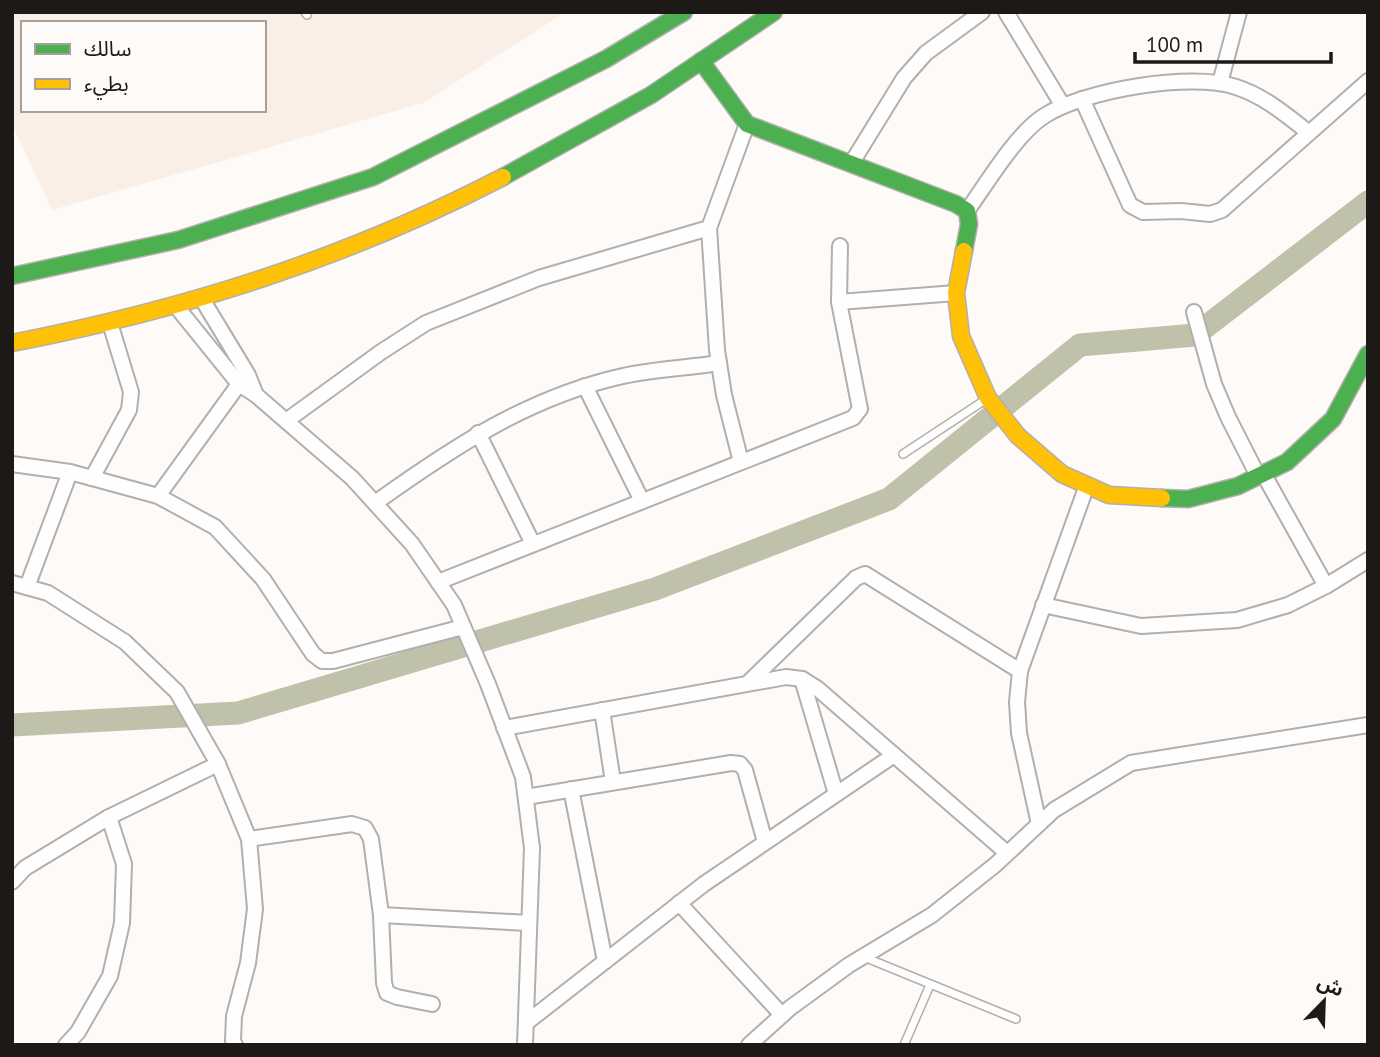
<svg xmlns="http://www.w3.org/2000/svg" width="1380" height="1057" viewBox="0 0 1380 1057" font-family="'PT Sans','Noto Sans Arabic',sans-serif">
	<style>
		.built { fill: #f9efe7; fill-rule: evenodd }
		.lines { fill: none; stroke-linecap: round; stroke-linejoin: round }
		.river { stroke: #bfc1aa; stroke-width: 23 }
		.lane-casing { stroke: #b2afad; stroke-width: 10 }
		.street-casing { stroke: #b2afad; stroke-width: 18 }
		.fast-casing { stroke: #b2afad; stroke-width: 19 }
		.slow-casing { stroke: #b2afad; stroke-width: 19 }
		.lane { stroke: #fffefe; stroke-width: 7 }
		.street { stroke: #fffefe; stroke-width: 14 }
		.fast { stroke: #4caf50; stroke-width: 16 }
		.slow { stroke: #ffc107; stroke-width: 16 }
	</style>
	<rect width="100%" height="100%" fill="#fdfaf8"/>
	<path class="built" d="M12,12h554l-143,91 -371,107 -40,-86zM23,23h241v87h-241z"/>
	<g class="lines">
		<path class="river" d="M12,725l226,-12 417,-124 234,-90 191,-154 115,-10 173,-133"/>
		<g class="lane-casing">
			<g id="lane">
				<path d="M305,12l2,3"/>
				<path d="M903,454l85,-56"/>
				<path d="M864,957l152,62"/>
				<path d="M904,1045l26,-60"/>
			</g>
		</g>
		<g class="street-casing">
			<g id="street">
				<path d="M1006,12l57,94"/>
				<path d="M1220,83l19,-71"/>
				<path d="M1082,99l48,106 13,7 38,-1 29,3 12,-4 146,-129"/>
				<path d="M851,164l53,-86 22,-25 56,-41"/>
				<path d="M967,211c20,-28 49,-77 77,-95 40,-26 147,-44 192,-29 28,9 49,27 72,45"/>
				<path d="M709,228l8,122 7,45 17,67"/>
				<path d="M202,299l46,76 8,20"/>
				<path d="M839,302l117,-9"/>
				<path d="M176,306l63,78 17,11 96,83 60,66 42,61 34,79 35,93 9,71 -7,197"/>
				<path d="M1194,312l20,72 14,33 30,59"/>
				<path d="M585,386l57,115"/>
				<path d="M286,421l95,-69 45,-29 113,-45 170,-50 38,-104"/>
				<path d="M478,433l55,111"/>
				<path d="M12,464l58,8 88,24 57,31 48,52 50,75 9,7h11l130,-34"/>
				<path d="M1263,473l63,113"/>
				<path d="M92,478l37,-68 2,-18 -21,-69"/>
				<path d="M158,496l81,-112"/>
				<path d="M375,503c77,-55 153,-106 248,-127 31,-7 64,-8 96,-13"/>
				<path d="M438,582l415,-164 7,-9 -21,-107 1,-56"/>
				<path d="M12,583l36,10 77,49 52,50 41,72 31,75 6,70 -7,54 -14,53 -1,25 2,4"/>
				<path d="M27,587l43,-115"/>
				<path d="M1043,605l98,21 96,-6 51,-15 38,-19 42,-26"/>
				<path d="M802,679l34,115"/>
				<path d="M748,683l108,-105 9,-4 155,97"/>
				<path d="M602,710l11,72"/>
				<path d="M504,728l282,-51 16,2 16,10 189,164"/>
				<path d="M571,789l34,172"/>
				<path d="M526,797l205,-34 9,1 5,6 20,72"/>
				<path d="M1039,824l-20,-91 -2,-31 3,-31 67,-186"/>
				<path d="M249,839l103,-15 13,4 6,11 10,76 3,68 3,10 10,4 35,7"/>
				<path d="M12,882l13,-14 84,-51 109,-53"/>
				<path d="M679,903l103,112"/>
				<path d="M381,915l148,8"/>
				<path d="M526,1023l178,-139 190,-129"/>
				<path d="M66,1045l12,-13 32,-56 12,-53 2,-59 -15,-47"/>
				<path d="M749,1045l41,-37 59,-43 83,-50 63,-50 59,-55 77,-47 237,-38"/>
			</g>
		</g>
		<g class="fast-casing">
			<g id="fast">
				<path d="M701,61l46,63 209,80 11,7 2,13 -5,27"/>
				<path d="M503,177l148,-82 123,-83"/>
				<path d="M12,276l166,-36 195,-63 233,-118 78,-47"/>
				<path d="M1162,498l26,1 50,-13 49,-24 46,-43 35,-65"/>
			</g>
		</g>
		<g class="slow-casing">
			<g id="slow">
				<path d="M964,251l-8,42 5,43 27,62 30,38 44,38 47,21 53,3"/>
				<path d="M12,343c174,-34 333,-84 491,-166"/>
			</g>
		</g>
		<use href="#lane" class="lane"/>
		<use href="#street" class="street"/>
		<use href="#fast" class="fast"/>
		<use href="#slow" class="slow"/>
	</g>
	<rect width="1380" height="1057" fill="none" stroke="#1c1916" stroke-width="28"/>
	<rect x="21" y="21" width="245" height="91" fill="#fefaf7" stroke="#a4a09d" stroke-width="2"/>
	<rect x="35" y="44" width="35" height="10" fill="#4caf50" stroke="#a4a09d" stroke-width="2"/>
	<text x="84" y="56" font-size="21" fill="#1c1916">سالك</text>
	<rect x="35" y="79" width="35" height="10" fill="#ffc107" stroke="#a4a09d" stroke-width="2"/>
	<text x="84" y="91" font-size="21" fill="#1c1916">بطيء</text>
	<g transform="translate(1324 1001) rotate(23)" stroke="#fefaf7" stroke-width="5" paint-order="stroke">
	<path d="M0-5L12 26L0 18L-12 26Z" fill="#1c1916"/>
	<text y="-10" font-size="19" font-weight="bold" text-anchor="middle" fill="#1c1916">ش</text>
	</g>
	<path d="M1135 52v10h196v-10" fill="none" stroke="#1c1916" stroke-width="3.5"/>
	<text x="1146" y="52" font-size="21" fill="#1c1916" stroke="#fefaf7" stroke-width="5" paint-order="stroke">100 m</text>
</svg>
